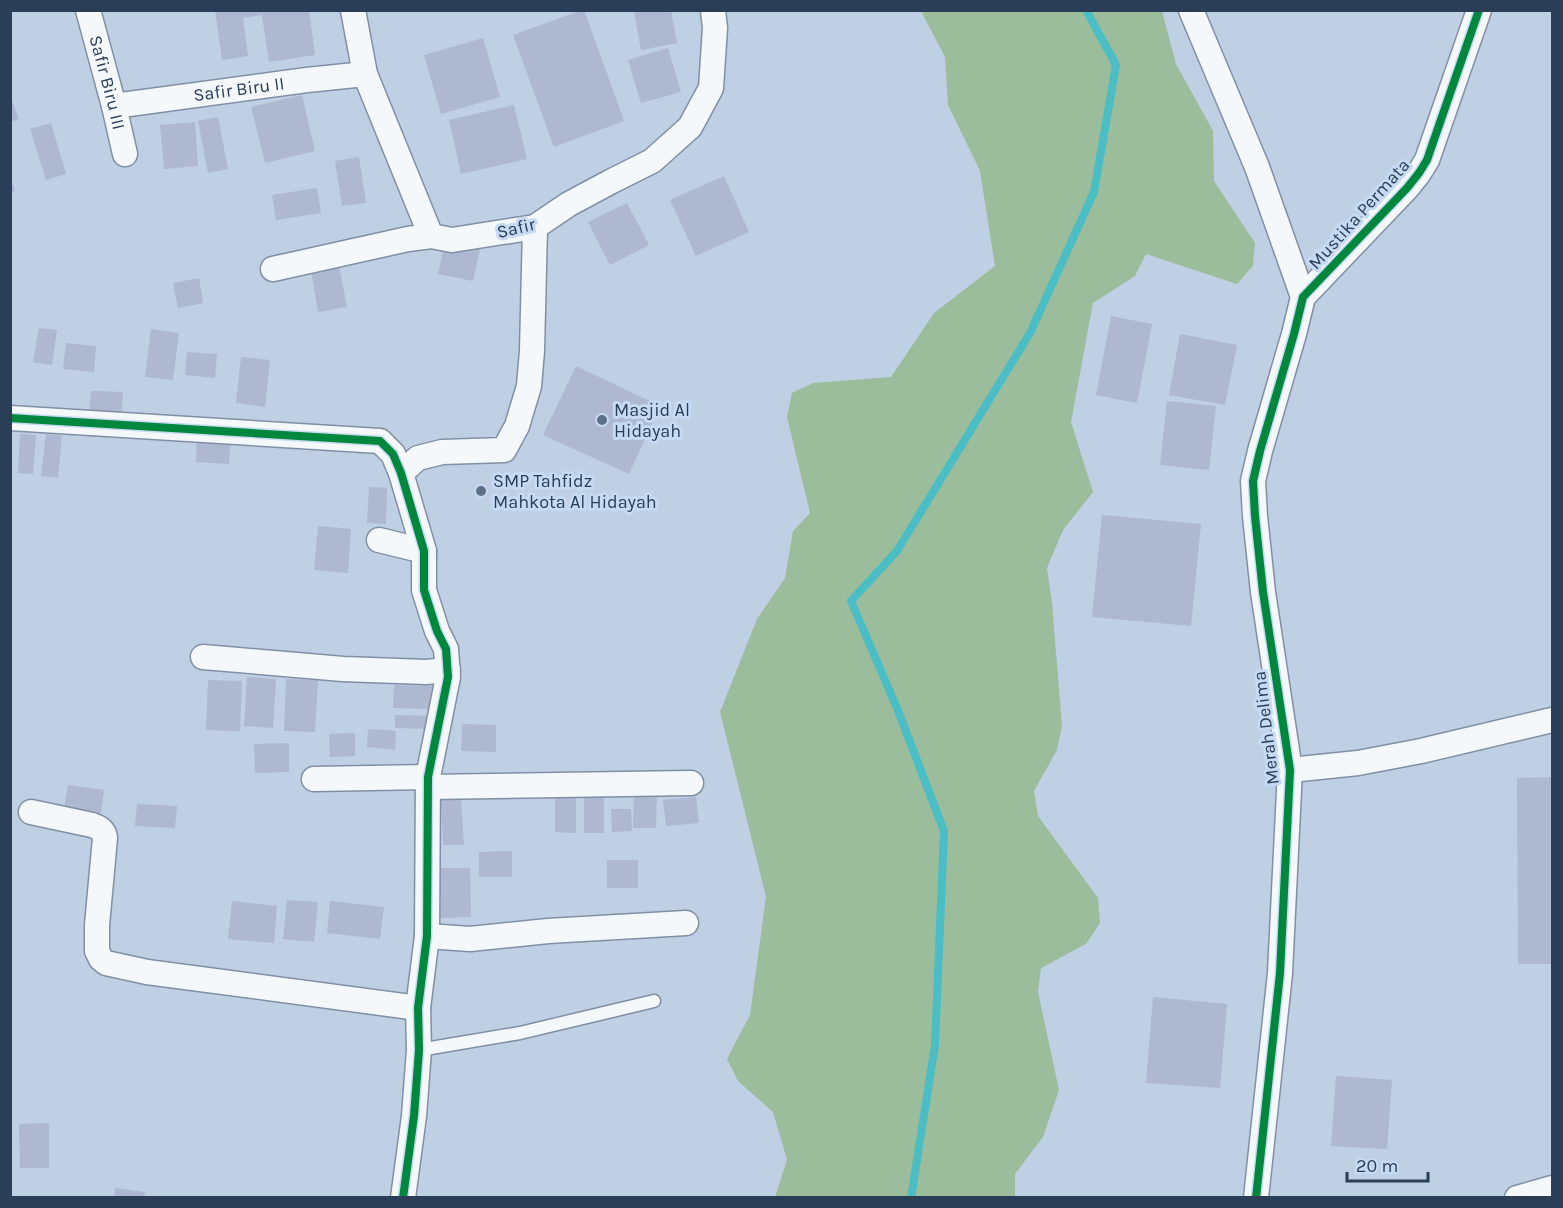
<svg xmlns="http://www.w3.org/2000/svg" width="1563" height="1208" viewBox="0 0 1563 1208" font-family="Karla,sans-serif">
	<style>
		.forest { fill: #9bbd9c }
		.lines { fill: none; stroke-linecap: round; stroke-linejoin: round }
		.stream { stroke: #4bbdc4; stroke-width: 8 }
		.building { fill: #aeb8d0 }
		.lane-casing { stroke: #8090a4; stroke-width: 15 }
		.street-casing { stroke: #8090a4; stroke-width: 27 }
		.lane { stroke: #f5f8fb; stroke-width: 12 }
		.street { stroke: #f5f8fb; stroke-width: 24 }
		.cycleway-casing { stroke: #c6daf3; stroke-width: 11 }
		.cycleway { stroke: #00873e; stroke-width: 8 }
		.poi-dot { fill: #5e7189; stroke: #c6daf3; stroke-width: 2 }
		.labels { text-anchor: middle; stroke-width: 6; stroke-linejoin: round; paint-order: stroke }
		.street-label { font-size: 18px; fill: #2a3e58; stroke: #c6daf3 }
		.poi-label { font-size: 18px; fill: #2a3e58; stroke: #c6daf3; text-anchor: start }
	</style>
	<rect width="100%" height="100%" fill="#bfcfe4"/>
	<path class="forest" d="M921,11h241l14,53 37,67 1,50 41,62 -2,23 -16,18 -91,-30 -11,22 -42,27 -22,119 22,70 -30,38 -16,38 5,35 10,123 -5,24 -23,41 4,25 60,82 2,25 -14,21 -45,24 -3,24 21,98 -16,47 -28,37v23h-240l12,-37 -14,-48 -35,-31 -11,-22 23,-44 16,-118 -46,-185 37,-93 28,-41 8,-47 17,-18 -23,-96 5,-24 21,-10 78,-6 43,-64 61,-47 -15,-95 -32,-66 -3,-48z"/>
	<g class="lines">
		<path class="stream" d="M911,1198l24,-153 9,-214 -47,-123 -46,-107 46,-50 133,-218 64,-141 22,-127 -30,-55"/>
	</g>
	<g class="building">
		<path d="M215,10h94l6,45 -46,7 -7,-47 -19,3 5,38 -26,4z"/>
		<path d="M582,10h2l40,111 -70,26 -41,-112z"/>
		<path d="M643,10h28l6,33 -36,7 -7,-38z"/>
		<path d="M483,38l17,59 -59,17 -17,-59z"/>
		<path d="M668,48l13,44 -40,11 -13,-43z"/>
		<path d="M302,95l13,56 -50,12 -14,-56z"/>
		<path d="M10,96l9,23 -9,3z"/>
		<path d="M514,105l13,54 -66,15 -12,-54z"/>
		<path d="M218,117l10,52 -20,4 -10,-52z"/>
		<path d="M195,122l3,44 -34,3 -4,-44z"/>
		<path d="M51,123l15,51 -20,6 -16,-51z"/>
		<path d="M359,157l7,46 -24,3 -7,-45z"/>
		<path d="M724,176l25,56 -53,24 -26,-56z"/>
		<path d="M10,178l5,13 -5,1z"/>
		<path d="M317,188l4,25 -45,7 -4,-25z"/>
		<path d="M627,203l22,42 -39,20 -22,-43z"/>
		<path d="M445,241l35,8 -7,32 -35,-7z"/>
		<path d="M338,260l9,47 -29,5 -8,-47z"/>
		<path d="M199,278l4,25 -25,5 -5,-25z"/>
		<path d="M1111,316l41,8 -15,79 -41,-8z"/>
		<path d="M39,328l18,2 -5,35 -19,-3z"/>
		<path d="M151,329l28,4 -6,47 -28,-3z"/>
		<path d="M1180,334l57,11 -12,60 -56,-10z"/>
		<path d="M66,343l30,3 -2,26 -31,-3z"/>
		<path d="M187,352l30,2 -2,24 -30,-3z"/>
		<path d="M241,357l29,3 -5,47 -29,-4z"/>
		<path d="M576,366l84,40 -31,68 -86,-39z"/>
		<path d="M91,391l32,1 -2,24 -32,-3z"/>
		<path d="M1167,401l49,5 -7,64 -49,-5z"/>
		<path d="M20,434l16,1 -3,39 -15,-1z"/>
		<path d="M46,434l16,2 -4,42 -17,-2z"/>
		<path d="M197,435l34,2 -2,27 -33,-2z"/>
		<path d="M369,487l18,1 -1,36 -19,-1z"/>
		<path d="M1102,515l99,9 -10,102 -99,-9z"/>
		<path d="M318,526l33,3 -3,44 -34,-3z"/>
		<path d="M247,677l29,2 -3,49 -29,-2z"/>
		<path d="M286,679l32,1 -3,52 -31,-1z"/>
		<path d="M208,680l34,1 -2,50 -34,-1z"/>
		<path d="M394,685l43,1v23l-44,-1z"/>
		<path d="M395,715l39,1v13l-39,-1z"/>
		<path d="M462,724l34,1v27l-35,-1z"/>
		<path d="M368,729l28,2 -1,19 -28,-3z"/>
		<path d="M355,733v23l-25,1 -1,-23z"/>
		<path d="M289,743v29l-34,1 -1,-29z"/>
		<path d="M1552,777v187h-34l-1,-186z"/>
		<path d="M68,785l36,5 -3,23 -37,-5z"/>
		<path d="M634,793h23l-1,35h-23z"/>
		<path d="M555,795l21,1v37l-21,-1z"/>
		<rect x="584" y="795" width="20" height="38"/>
		<path d="M696,797l3,26 -33,3 -3,-26z"/>
		<path d="M461,798l3,47h-21l-2,-46z"/>
		<path d="M137,804l40,2 -2,22 -40,-2z"/>
		<path d="M611,809h20l1,22 -20,1z"/>
		<path d="M512,851v26h-33v-25z"/>
		<rect x="607" y="860" width="31" height="28"/>
		<path d="M438,868h32l1,49 -31,1z"/>
		<path d="M287,900l31,2 -4,40 -31,-3z"/>
		<path d="M232,901l45,5 -3,37 -46,-4z"/>
		<path d="M330,901l54,6 -4,32 -53,-6z"/>
		<path d="M1153,997l74,7 -7,84 -74,-5z"/>
		<path d="M1336,1076l56,4 -5,69 -56,-3z"/>
		<path d="M49,1123v45h-29l-1,-44z"/>
		<path d="M115,1188l30,4 -1,6h-30z"/>
	</g>
	<g class="lines">
		<g class="lane-casing">
			<path id="lane" d="M419,1050l101,-17 134,-32"/>
		</g>
		<g class="street-casing">
			<g id="street">
				<path id="s1" d="M88,10l26,96 11,48"/>
				<path d="M353,10l12,64 66,162"/>
				<path d="M1191,10l66,157 46,130"/>
				<path id="s2" d="M114,106l193,-26 58,-6"/>
				<path d="M273,269l135,-30 23,-3 21,4 83,-13 34,-23 43,-23 40,-20 38,-34 21,-39 4,-60 -2,-18"/>
				<path d="M10,418l370,23 13,13 8,19 23,78v39l13,41 9,18 2,28 -20,100 -1,159 -9,72 1,42 -5,66 -11,82"/>
				<path d="M401,473l17,-15 24,-6 62,-2 13,-24 12,-40 3,-35 3,-124"/>
				<path d="M379,540l45,11"/>
				<path d="M203,657l140,12 83,3 22,-2"/>
				<path d="M1290,770l68,-7 63,-12 131,-31"/>
				<path d="M314,779l114,-2"/>
				<path d="M428,787l263,-4"/>
				<path d="M31,812l61,13c8,3 12,5 13,13l-8,87v26l4,8 5,4 41,9 271,36"/>
				<path d="M427,936l43,3 78,-8 138,-8"/>
				<path d="M1256,1198l24,-225 10,-203 -27,-178 -8,-76 -2,-35 7,-30 34,-117 9,-37 104,-109 12,-15 8,-13 52,-150"/>
				<path d="M1517,1198l35,-10"/>
			</g>
		</g>
		<use href="#lane" class="lane"/>
		<use href="#street" class="street"/>
		<g class="cycleway-casing">
			<g id="cycleway">
				<path d="M10,418l370,23 13,13 8,19 23,78v39l13,41 9,18 2,28 -20,100 -1,159 -9,72 1,42 -5,66 -11,82"/>
				<path d="M1256,1198l24,-225 10,-203 -27,-178 -8,-76 -2,-35 7,-30 34,-117 9,-37 104,-109 12,-15 8,-13 52,-150"/>
			</g>
		</g>
		<use href="#cycleway" class="cycleway"/>
	</g>
	<g class="poi-dot">
		<circle cx="602" cy="420" r="6"/>
		<circle cx="481" cy="491" r="6"/>
	</g>
	<g class="labels">
		<g class="street-label">
			<text dy="6" stroke="none"><textPath href="#s1" startOffset="75">Safir Biru III</textPath></text>
			<text dy="6" stroke="none"><textPath href="#s2" startOffset="126">Safir Biru II</textPath></text>
			<text transform="translate(1359 214) rotate(-48)" y="6">Mustika Permata</text>
			<text transform="translate(516 228) rotate(-13)" y="6">Safir</text>
			<text transform="translate(1266 728) rotate(-97)" y="6">Merah Delima</text>
		</g>
		<g class="poi-label">
			<text x="614" y="416">Masjid Al<tspan x="614" dy="21">Hidayah</tspan></text>
			<text x="493" y="487">SMP Tahfidz<tspan x="493" dy="21">Mahkota Al Hidayah</tspan></text>
		</g>
	</g>
	<rect width="1563" height="1208" fill="none" stroke="#2a3e58" stroke-width="24"/>
	<path d="M1347 1172v9h81v-9" fill="none" stroke="#2a3e58" stroke-width="3"/>
	<text x="1356" y="1172" font-size="18" fill="#2a3e58" stroke="#c6daf3" stroke-width="4.5" paint-order="stroke">20 m</text>
</svg>
